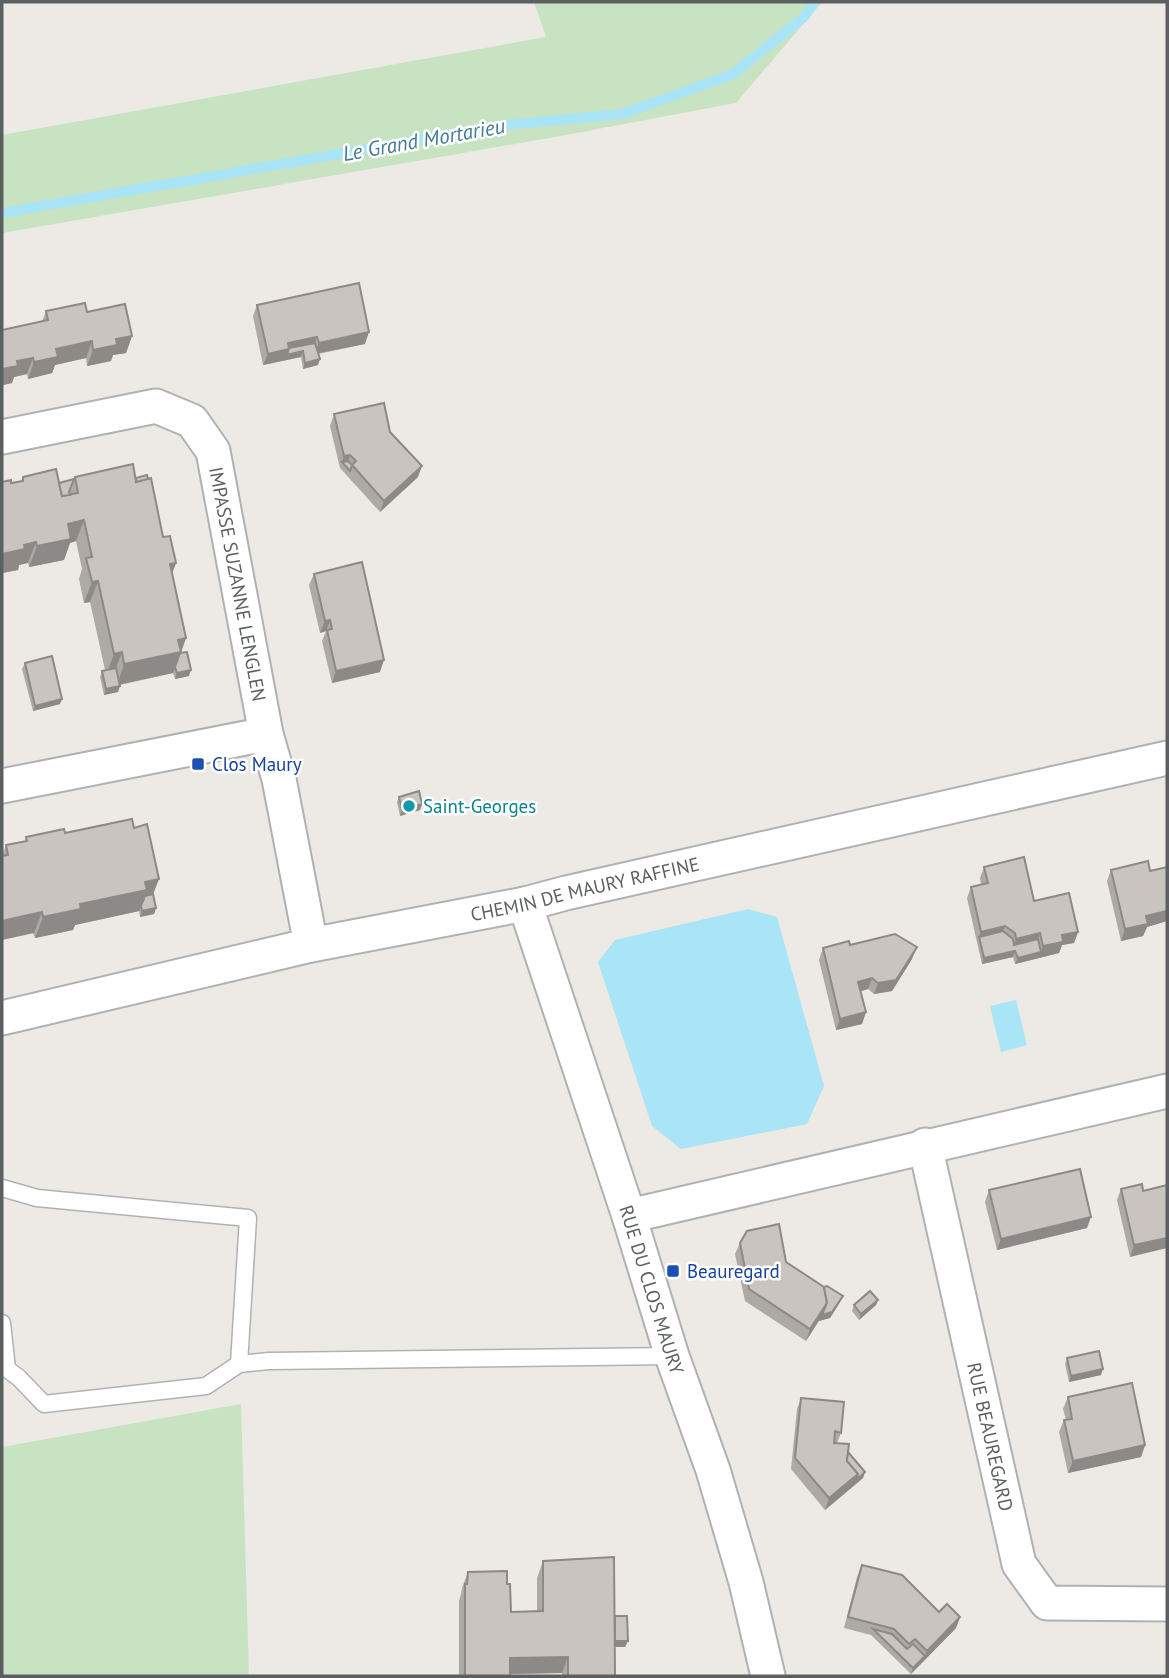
<svg xmlns="http://www.w3.org/2000/svg" width="1169" height="1678" viewBox="0 0 1169 1678" font-family="'PT Sans',sans-serif">
	<style>
		.green { fill: #c8e3c2 }
		.water { fill: #aae4f7 }
		.lines { fill: none; stroke-linecap: round; stroke-linejoin: round }
		.stream { stroke: #aae4f7; stroke-width: 10 }
		.lane-casing { stroke: #afb2b5; stroke-width: 19 }
		.street-casing { stroke: #afb2b5; stroke-width: 37 }
		.lane { stroke: #fff; stroke-width: 16 }
		.street { stroke: #fff; stroke-width: 33 }
		.wall { fill: #ada9a5 }
		.shaded-wall { fill: #8d8986 }
		.building { fill: #c9c4c0; stroke: #8d8986; stroke-width: 2 }
		.transit-dot { fill: #1a4fb4; stroke: #fff; stroke-width: 2.5 }
		.culture-dot { fill: #0f9aa8; stroke: #fff; stroke-width: 2.5 }
		.labels { text-anchor: middle; stroke-width: 5; stroke-linejoin: round; paint-order: stroke }
		.street-label { font-size: 19px; fill: #5c6063; stroke: #fff }
		.transit-label { font-size: 19px; fill: #164399; stroke: #fff; text-anchor: start }
		.culture-label { font-size: 19px; fill: #0d838f; stroke: #fff; text-anchor: start }
		.water-label { font-size: 21px; font-style: italic; fill: #427b97; stroke: #fff }
	</style>
	<rect width="100%" height="100%" fill="#ede9e4"/>
	<g class="green">
		<path d="M534,2h288l-86,101 -181,34 -553,96v-98l544,-98z"/>
		<path d="M241,1404l8,272h-247v-229z"/>
	</g>
	<g class="water">
		<path d="M748,909l29,8 47,169 -17,38 -126,25 -29,-23 -54,-164 17,-22z"/>
		<path d="M1016,1000l11,45 -26,7 -11,-46z"/>
	</g>
	<g class="lines">
		<path class="stream" d="M2,213l503,-88 118,-11 110,-40 71,-57 11,-15"/>
		<g class="lane-casing">
			<g id="lane">
				<path d="M2,1188l35,10 211,20 -9,146"/>
				<path d="M2,1323l5,46 12,9 25,26 162,-18 33,-22 30,-3 403,-5"/>
			</g>
		</g>
		<g class="street-casing">
			<g id="street">
				<path id="s1" d="M2,437l154,-31 36,15 21,30 53,283 13,45 32,166"/>
				<path d="M2,786l264,-52"/>
				<path id="s2" d="M525,904l104,312 43,140 41,114 33,112 22,94"/>
				<path id="s3" d="M2,1018l309,-73 214,-41 41,-11 601,-135"/>
				<path id="s4" d="M925,1145l94,419 28,39 120,1"/>
				<path d="M629,1216l538,-125"/>
			</g>
		</g>
		<use href="#lane" class="lane"/>
		<use href="#street" class="street"/>
	</g>
	<g class="wall">
		<path d="M257,305l108,39 -47,10v11l-15,4 -2,-12 -38,8 -10,-49z"/>
		<path d="M46,311l41,1 45,24 -6,17 -13,2 -2,6 -24,5 -1,-8 -31,7 -3,8 -24,6 -1,-5 -13,3 -2,6 -9,2 -1,-55 40,-8z"/>
		<path d="M334,414l56,18 28,45 -38,35 -40,-44 -10,-42z"/>
		<path d="M23,477l36,6 15,-4 1,-2 61,1 40,85 -4,10 14,65 -5,15 8,23 -14,3 -2,-6 -53,12 -2,7 -14,3 -4,-18 2,-6 3,-1 -15,-68 -6,1 -5,-24 3,-10 -6,-28 -6,2 -6,17 -35,7 -1,-4 -9,2 -1,5 -16,3v-91l9,1 10,-2z"/>
		<path d="M314,574l66,98 -48,11 -10,-42 4,-10 -6,2 -11,-48z"/>
		<path d="M25,663l35,41 -27,7 -11,-42z"/>
		<path d="M399,797l23,7 -2,6 -20,6 -3,-14z"/>
		<path d="M134,828l19,66 3,14 -2,6 -14,3 -1,-6 -64,14 -2,5 -38,8 -33,-82 4,-11 19,-4 1,-4z"/>
		<path d="M984,867l94,65 -4,11 -12,2 -3,8 -44,11 -2,-7 -31,7 -15,-66 4,-11 10,-3 -1,-6z"/>
		<path d="M1167,867v54l-20,6 -4,9 -22,5 -14,-60 4,-11 39,1z"/>
		<path d="M850,945l62,14 -20,32 -18,3 -6,-5 -7,2 5,21 -4,12 -26,6 -17,-70 4,-12z"/>
		<path d="M1167,1185l-37,72 -13,-57 4,-11 22,2z"/>
		<path d="M989,1190l98,38 -90,22 -12,-48z"/>
		<path d="M740,1243l46,19 38,25 19,9 -3,6 -10,16 -11,3 1,-2 -14,22 -61,-40 -10,-47z"/>
		<path d="M878,1300l-2,5 -17,15 -7,-9 2,-6z"/>
		<path d="M1067,1358l34,17 -32,7 -4,-18z"/>
		<path d="M1068,1397l77,48 -4,12 -73,16 -9,-41 5,-12h2l-3,-11z"/>
		<path d="M801,1398l40,35 -4,10 28,29 -2,6 -38,32 -34,-41 6,-60z"/>
		<path d="M543,1561l72,55 13,25 -3,6h-10v29h-53v-3l-52,1v2h-51v-75l2,-7 1,-6 6,-16 39,12 4,28 26,-1v-33z"/>
		<path d="M862,1565l77,47 21,5 -4,11 -45,46 -40,-39 -27,-7 13,-51z"/>
	</g>
	<g class="shaded-wall">
		<path d="M369,332l-4,12 -51,10 5,-11z"/>
		<path d="M132,336l-6,17 -13,2 -2,6 -24,5 6,-16 23,-11z"/>
		<path d="M317,337l-4,12 -10,2 -2,6 -38,8 5,-11 20,-11z"/>
		<path d="M92,341l-6,17 -31,7 -3,8 -24,6 6,-17 22,-13z"/>
		<path d="M33,358l-6,16 -13,3 -2,6 -9,2 -1,2v-18l15,-8z"/>
		<path d="M320,359l-2,6 -15,4 2,-6z"/>
		<path d="M350,455l-4,12 -4,-5 -2,6 4,-12z"/>
		<path d="M422,466l-4,11 -38,35 4,-11z"/>
		<path d="M84,520l-8,21 -6,2 -6,17 -35,7 8,-21 31,-22z"/>
		<path d="M36,542l-8,21 -9,2 -1,5 -16,3v-19l22,-9z"/>
		<path d="M176,563l-8,21 2,-20z"/>
		<path d="M98,581l-8,21 -6,1 8,-21z"/>
		<path d="M330,620l-4,11 -6,2 5,-12z"/>
		<path d="M186,638l-13,35 -56,12 7,-21 54,-24z"/>
		<path d="M122,652l-8,21 -8,2 8,-21z"/>
		<path d="M384,660l-4,12 -48,11 4,-12z"/>
		<path d="M191,670l-2,6 -14,3 2,-6z"/>
		<path d="M120,686l-2,6 -14,3 2,-6z"/>
		<path d="M62,699l-2,5 -27,7 2,-5z"/>
		<path d="M422,804l-2,6 -20,6 2,-6z"/>
		<path d="M159,879l-8,21 -8,2 -4,9 -64,14 -2,5 -38,8 8,-21 102,-35z"/>
		<path d="M156,908l-2,6 -14,3 2,-6z"/>
		<path d="M1167,911v10l-20,6 -4,9 -22,5 4,-12 21,-13z"/>
		<path d="M42,912l-8,21 -32,7v-19z"/>
		<path d="M1005,926l-4,11h-22l2,-5z"/>
		<path d="M1078,932l-4,11 -12,2 -3,8 -44,11 3,-6 23,-6 2,-6 19,-11z"/>
		<path d="M1040,933l-4,12 -24,6 4,-12z"/>
		<path d="M917,947l-5,12 -20,32 -18,3 4,-11z"/>
		<path d="M1015,951l-2,6 -31,7 2,-6z"/>
		<path d="M872,978l-4,11 -14,4 4,-11z"/>
		<path d="M866,1012l-4,12 -26,6 4,-11z"/>
		<path d="M1091,1217l-4,11 -90,22 4,-11z"/>
		<path d="M1167,1238v10l-37,9 4,-12z"/>
		<path d="M843,1296l-3,6 -10,16 -11,3 1,-2 -14,22 4,-12 17,-26z"/>
		<path d="M878,1300l-2,5 -17,15 2,-6z"/>
		<path d="M1103,1369l-2,6 -32,7 2,-6z"/>
		<path d="M1145,1445l-4,12 -73,16 5,-12z"/>
		<path d="M865,1472l-2,6 -38,32 4,-12 29,-24z"/>
		<path d="M960,1617l-4,11 -45,46 2,-6 12,-12 2,-5z"/>
		<path d="M611,1641h17l-3,6h-16z"/>
		<path d="M568,1657l-6,16 -58,1 6,-16z"/>
	</g>
	<g class="building">
		<path d="M359,283l10,49 -50,11 -2,-6 -29,6 1,6 -21,5 -11,-49z"/>
		<path d="M85,303l2,9 38,-8 7,32 -16,3 1,6 -24,5 -1,-9 -36,8 2,8 -24,5 -1,-4 -16,3 1,5 -16,3v-39l46,-10 -2,-9z"/>
		<path d="M315,343l5,16 -15,4 -2,-12 -16,4 2,-7z"/>
		<path d="M384,403l6,29 32,34 -38,35 -32,-36 4,-4 -6,-6 -6,1 -10,-42z"/>
		<path d="M348,461l4,4 -2,6 -8,-9z"/>
		<path d="M133,464l3,18 15,-4 12,59 7,-1 6,27 -6,1 16,74 -8,2 3,12 -57,12 -2,-12 -8,2 -16,-73 -6,1 -6,-24 6,-1 -8,-37 -16,4 3,15 -34,7 -1,-4 -12,3 1,4 -23,5v-72l9,-2v3l12,-2v-4l33,-8 6,27 16,-3 -3,-16z"/>
		<path d="M147,475l1,4 -12,3v-4z"/>
		<path d="M74,479l-5,13 1,3 -8,1 -3,-13z"/>
		<path d="M362,562l22,98 -48,11 -9,-41 5,-1 -2,-9 -5,1 -11,-47z"/>
		<path d="M187,652l4,18 -14,3 -2,-6 5,-14z"/>
		<path d="M52,656l10,43 -27,7 -10,-43z"/>
		<path d="M116,668l4,18 -14,3 -4,-18z"/>
		<path d="M419,791l3,13 -20,6 -3,-13z"/>
		<path d="M132,819l2,9 13,-4 12,55 -14,3 2,8 -67,14 1,5 -38,8 -1,-5 -40,9v-65l6,-1 -2,-10 21,-4 -1,-4 38,-8 1,4z"/>
		<path d="M1024,857l10,44 35,-8 9,39 -16,3 1,7 -20,4 -3,-13 -24,6 -1,-6 -10,-7 -24,6 -10,-45 17,-4 -4,-16z"/>
		<path d="M1148,861l2,10 17,-4v44l-21,5 2,8 -23,5 -14,-59z"/>
		<path d="M153,894l3,14 -14,3 -1,-5 4,-10z"/>
		<path d="M1003,931l10,8 1,6 24,-6 3,13 -23,6 -3,-7 -31,7 -5,-21z"/>
		<path d="M895,934l22,13 -21,33 -18,3 -6,-5 -14,4 8,30 -26,7 -17,-71 26,-7 1,4z"/>
		<path d="M1080,1169l11,48 -90,22 -12,-49z"/>
		<path d="M1142,1184l1,7 24,-6v53l-33,7 -13,-56z"/>
		<path d="M779,1224l7,38 38,25 3,16 -17,26 -61,-40 -9,-46 7,-12z"/>
		<path d="M827,1286l16,10 -11,16 -10,3 5,-12 -3,-16z"/>
		<path d="M870,1291l8,9 -17,14 -7,-9z"/>
		<path d="M1099,1351l4,18 -32,7 -4,-18z"/>
		<path d="M1132,1383l13,62 -72,16 -9,-41 8,-1 -4,-22z"/>
		<path d="M801,1398l43,4 -3,31 -6,-2 -1,12 15,1 -2,17 11,13 -29,24 -34,-40z"/>
		<path d="M848,1452l17,20 -9,8 2,-6 -11,-13z"/>
		<path d="M614,1557l1,119h-47v-19l-58,1v18h-45v-92h2l1,-12 39,-1v13h3l1,28 32,-1v-50z"/>
		<path d="M862,1565l40,10 37,37 8,-8 13,13 -33,34 -12,-12 -6,5 -15,-15 -46,-12z"/>
		<path d="M615,1616h12l1,25h-13z"/>
		<path d="M873,1629l19,5 15,15 6,-5 12,12 -12,12z"/>
	</g>
	<g class="transit-dot">
		<rect x="191" y="757" width="14" height="14" rx="3.5"/>
		<rect x="666" y="1264" width="14" height="14" rx="3.5"/>
	</g>
	<circle class="culture-dot" cx="409" cy="806" r="7"/>
	<g class="labels">
		<g class="street-label">
			<text dy="7" stroke="none"><textPath href="#s1" startOffset="368">IMPASSE SUZANNE LENGLEN</textPath></text>
			<text dy="7" stroke="none"><textPath href="#s3" startOffset="597">CHEMIN DE MAURY RAFFINE</textPath></text>
			<text dy="7" stroke="none"><textPath href="#s2" startOffset="406">RUE DU CLOS MAURY</textPath></text>
			<text dy="7" stroke="none"><textPath href="#s4" startOffset="299">RUE BEAUREGARD</textPath></text>
		</g>
		<g class="transit-label">
			<text x="212" y="771">Clos Maury</text>
			<text x="687" y="1278">Beauregard</text>
		</g>
		<g class="culture-label">
			<text x="423" y="813">Saint-Georges</text>
		</g>
		<g class="water-label">
			<text transform="translate(424 140) rotate(-10)" y="7">Le Grand Mortarieu</text>
		</g>
	</g>
	<rect width="1169" height="1678" fill="none" stroke="#5c6063" stroke-width="7"/>
</svg>
